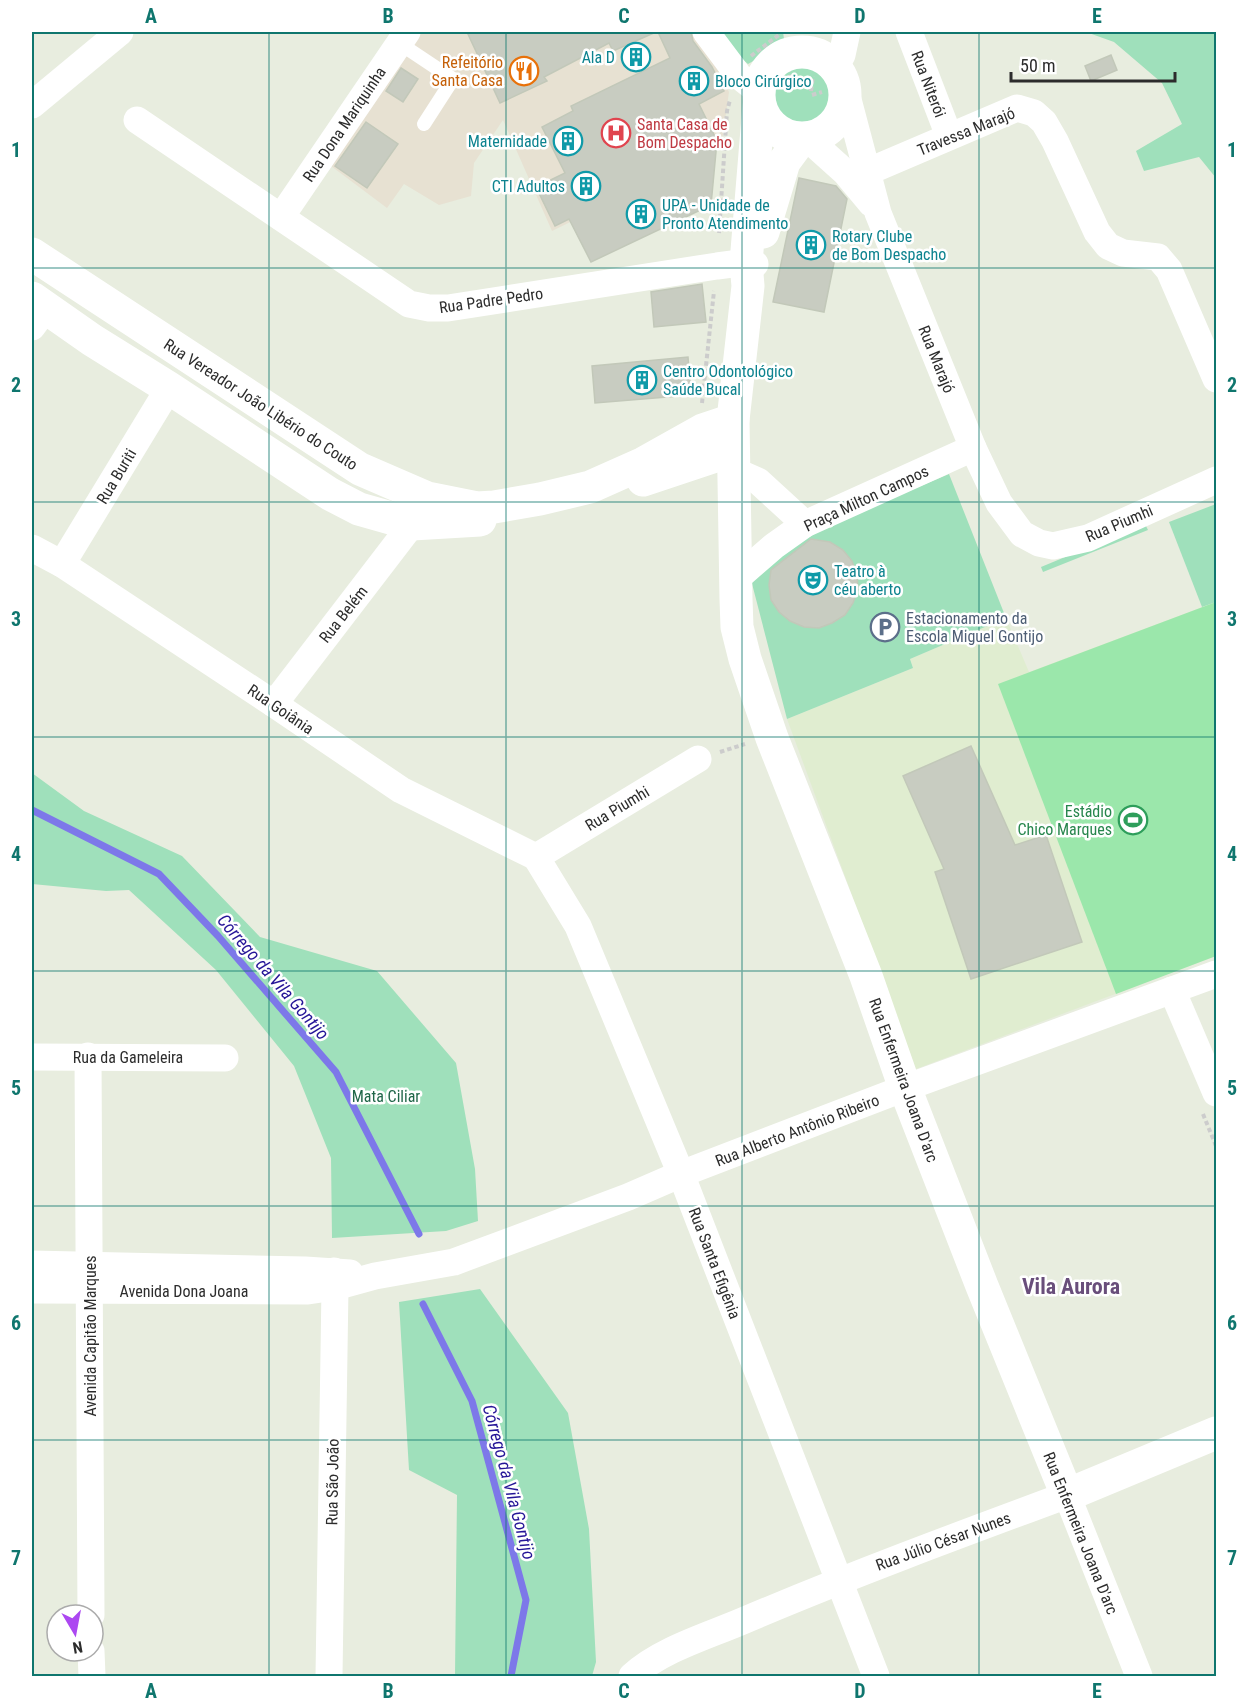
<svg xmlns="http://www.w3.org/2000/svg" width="1248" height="1708" viewBox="0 0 1248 1708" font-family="'Roboto Condensed',sans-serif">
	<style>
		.education { fill: #e0edd0 }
		.medical { fill: #e7e1d2 }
		.green { fill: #9fe0bb }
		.pitch { fill: #9be7ab }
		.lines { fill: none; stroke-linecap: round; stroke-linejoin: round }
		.stream { stroke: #7d78e9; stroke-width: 7 }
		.building { fill: #c8ccc1; stroke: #c2c8b9; stroke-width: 1.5 }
		.path { stroke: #ccc; stroke-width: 4; stroke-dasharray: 4.5 3; stroke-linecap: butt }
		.lane { stroke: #fff; stroke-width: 14 }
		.street { stroke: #fff; stroke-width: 27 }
		.secondary { stroke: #fff; stroke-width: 33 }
		.grid { fill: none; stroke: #0f766e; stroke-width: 1.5; stroke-opacity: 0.55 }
		.labels { text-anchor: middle; stroke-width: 5; stroke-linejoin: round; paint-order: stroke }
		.culture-label { font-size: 16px; fill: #0d838f; stroke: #fff; text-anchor: start }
		.food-label { font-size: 16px; fill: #c56008; stroke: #fff; text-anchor: end }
		.street-label { font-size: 16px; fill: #2c2c2c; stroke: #fff }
		.health-label { font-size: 16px; fill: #be3a42; stroke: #fff; text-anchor: start }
		.service-label { font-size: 16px; fill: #4e5e75; stroke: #fff; text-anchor: start }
		.leisure-label { font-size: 16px; fill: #27864d; stroke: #fff; text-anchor: end }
		.park-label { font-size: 16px; fill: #1f6648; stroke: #fff }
		.water-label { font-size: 18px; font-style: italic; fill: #251597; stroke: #fff }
		.district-label { font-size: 22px; font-weight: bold; fill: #694e7b; stroke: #fff }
		.neatline { fill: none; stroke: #0f766e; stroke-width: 2 }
		.grid-label { font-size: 20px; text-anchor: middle; font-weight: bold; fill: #0f766e }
	</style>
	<rect width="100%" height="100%" fill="#e8eddf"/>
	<path class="education" d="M1216,602v354l-300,113 -129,-350 126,-51 -3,-9 96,-41 23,54z"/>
	<path class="medical" d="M432,32h267l30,60 -8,56 -169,83 -49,-111 -29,43 -3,33 -32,9 -35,-21 -17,24 -60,-45 91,-129h11z"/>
	<g class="green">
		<path d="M721,32h62l1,7 -4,7 -32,18 -10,-8z"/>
		<path d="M1086,32h130v146l-17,-21 -55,14 -8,-20 46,-27 -20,-41 -48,-41z"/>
		<circle cx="801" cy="95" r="37"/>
		<path d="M949,474l57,144 -96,41 3,9 -126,51 -37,-143 34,-32z"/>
		<path d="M1216,504v98l-14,5 -33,-85z"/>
		<path d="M1145,524l3,6 -105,42 -2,-5z"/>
		<path d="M32,773l52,38 98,45 78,81 117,34 79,92 19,106 3,52 -32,10 -114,7 -1,-80 -37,-92 -78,-96 -87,-80 -23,1 -74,-7z"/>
		<path d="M480,1289l88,124 21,116 7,133 -4,14h-137l2,-181 -48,-25 -10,-168z"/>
	</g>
	<path class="pitch" d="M1216,602v354l-100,38 -118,-310z"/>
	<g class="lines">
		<g class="stream">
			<path d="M32,810l127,64 59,62 118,136 83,162"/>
			<path d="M423,1304l49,97 54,199 -15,76"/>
		</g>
	</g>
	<g class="building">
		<path d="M467,32h189l-43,19 -4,-8 -65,34 3,4 -47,22z"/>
		<path d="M658,32h33l2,9 19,26 12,24 -25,13 18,37 -6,64 -120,57 -22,-43 -14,7 -19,-39 29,-14 -23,-46 31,-16 -2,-5 99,-48z"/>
		<path d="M1111,55l6,15 -26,11 -6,-15z"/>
		<path d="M401,68l17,11 -15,23 -17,-11z"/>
		<path d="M366,122l32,22 -31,44 -32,-22z"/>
		<path d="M799,178l37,8 11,13 -23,113 -51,-10z"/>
		<path d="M702,284l4,38 -52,5 -3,-35z"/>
		<path d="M688,357l3,38 -96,8 -3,-37z"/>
		<path d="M811,539l19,3 13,8 9,11 5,14 1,14 -5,14 -8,12 -13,8 -13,5 -15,-1 -14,-6 -11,-9 -8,-12 -2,-15 2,-15z"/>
		<path d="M971,746l44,99 31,-10 36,107 -111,37 -36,-107 9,-3 -41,-93z"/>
	</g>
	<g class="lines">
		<g class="path">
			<path d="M751,56l29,-22v-2"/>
			<path d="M787,60l5,27"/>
			<path d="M811,91l2,-15"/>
			<path d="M812,95l10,-3"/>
			<path d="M719,233l8,-122 3,-11"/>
			<path d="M702,403l12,-112"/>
			<path d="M720,752l25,-8"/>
			<path d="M1203,1114l13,32"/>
		</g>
		<path class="lane" d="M399,43l54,36 -29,45"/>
		<g class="street">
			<path d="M706,32l33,44 19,15"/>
			<path d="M909,32l40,104"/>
			<path d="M835,66l7,-11 5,-23"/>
			<path d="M846,92l32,121 95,235 26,55 23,31 17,9 14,3 35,-8 128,-58"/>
			<path d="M32,105l88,-73"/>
			<path d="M137,120l272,184 20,4h19l269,-42 23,-3 15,1"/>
			<path d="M807,138l39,35 25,30"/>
			<path d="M867,172l150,-64 17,5 10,9 11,19 42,91 11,14 15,7 35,4 11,13 47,109"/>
			<path d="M281,217l126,-185"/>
			<path d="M32,327l14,-19"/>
			<path d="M733,470l25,11 47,43"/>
			<path d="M32,548l30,16 212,140 127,86 135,67"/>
			<path d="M62,564l107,-176"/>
			<path d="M736,579l38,-33 31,-22 168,-76"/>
			<path d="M274,704l138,-180 9,-16"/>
			<path d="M536,857l42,69 103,248 195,502"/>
			<path d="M536,857l162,-98"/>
			<path d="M1172,990l44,103"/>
			<path d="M88,1056l3,559"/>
			<path d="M32,1057l193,1"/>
			<path d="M32,1264l273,6 45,3"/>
			<path d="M32,1290l276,1 27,-4 40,-11 79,-14 174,-65 53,-23 224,-86 311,-114"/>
			<path d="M91,1651l1,25"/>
			<path d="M329,1676l6,-389 -1,-16"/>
			<path d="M632,1676c30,-27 76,-40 113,-56 106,-45 214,-85 322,-125l72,181"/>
		</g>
		<g class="secondary">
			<circle cx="802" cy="95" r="43"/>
			<path d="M759,105l-13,158 2,23 -15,134 3,179 1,28 8,32 27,79 94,238 39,112 77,198 85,209 149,-62"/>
			<path d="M763,232l21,-70 17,-23"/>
			<path d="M32,254l328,215 67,29 50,10 17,-1 46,-8 50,-12 54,-24 59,-33 30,-10"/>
			<path d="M32,298l60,42 77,48 161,106 29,15 53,15 68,-4"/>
			<path d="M643,480l90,-30"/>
		</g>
	</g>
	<path class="grid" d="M269,32v1644M506,32v1644M742,32v1644M979,32v1644M32,268h1184M32,502h1184M32,737h1184M32,971h1184M32,1206h1184M32,1440h1184"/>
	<defs>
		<g id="building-ring" transform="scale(1.5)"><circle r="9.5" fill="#fff" stroke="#0f9aa8" stroke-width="1.5"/><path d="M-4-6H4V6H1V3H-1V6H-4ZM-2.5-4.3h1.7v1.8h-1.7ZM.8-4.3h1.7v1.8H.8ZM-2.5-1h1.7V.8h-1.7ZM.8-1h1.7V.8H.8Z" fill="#0f9aa8"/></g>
		<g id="restaurant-ring" transform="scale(1.5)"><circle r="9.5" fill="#fff" stroke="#e8710a" stroke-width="1.5"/><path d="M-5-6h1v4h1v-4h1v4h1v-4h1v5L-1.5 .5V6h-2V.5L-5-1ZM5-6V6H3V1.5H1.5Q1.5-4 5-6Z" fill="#e8710a"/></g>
		<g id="hospital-ring" transform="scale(1.5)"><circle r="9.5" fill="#fff" stroke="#e0444e" stroke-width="1.5"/><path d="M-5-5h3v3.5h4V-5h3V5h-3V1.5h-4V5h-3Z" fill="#e0444e"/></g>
		<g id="theatre-ring" transform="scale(1.5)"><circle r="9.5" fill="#fff" stroke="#0f9aa8" stroke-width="1.5"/><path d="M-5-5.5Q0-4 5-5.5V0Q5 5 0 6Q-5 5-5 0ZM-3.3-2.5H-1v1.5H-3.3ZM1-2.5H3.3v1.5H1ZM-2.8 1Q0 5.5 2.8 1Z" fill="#0f9aa8"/></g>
		<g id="parking-ring" transform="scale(1.5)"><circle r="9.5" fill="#fff" stroke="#5c6f8a" stroke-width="1.5"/><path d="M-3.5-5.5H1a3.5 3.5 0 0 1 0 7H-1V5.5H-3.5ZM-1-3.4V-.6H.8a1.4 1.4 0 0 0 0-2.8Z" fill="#5c6f8a"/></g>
		<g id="stadium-ring" transform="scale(1.5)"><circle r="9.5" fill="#fff" stroke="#2e9e5b" stroke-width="1.5"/><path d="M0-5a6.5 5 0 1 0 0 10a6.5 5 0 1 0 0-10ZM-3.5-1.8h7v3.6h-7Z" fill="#2e9e5b"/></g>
	</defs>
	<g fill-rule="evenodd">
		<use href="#building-ring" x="636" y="57"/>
		<use href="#restaurant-ring" x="524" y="71"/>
		<use href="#building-ring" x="694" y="81"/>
		<use href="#hospital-ring" x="616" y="133"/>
		<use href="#building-ring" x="568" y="141"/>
		<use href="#building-ring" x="586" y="186"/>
		<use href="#building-ring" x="641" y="214"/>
		<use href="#building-ring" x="811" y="245"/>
		<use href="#building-ring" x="642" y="380"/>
		<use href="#theatre-ring" x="813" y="580"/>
		<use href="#parking-ring" x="885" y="627"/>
		<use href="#stadium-ring" x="1133" y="820"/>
	</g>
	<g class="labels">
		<g class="culture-label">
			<text x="615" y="63" text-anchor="end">Ala D</text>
			<text x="715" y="87">Bloco Cirúrgico</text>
			<text x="547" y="147" text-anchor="end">Maternidade</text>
			<text x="565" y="192" text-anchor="end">CTI Adultos</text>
			<text x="662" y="211">UPA - Unidade de<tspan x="662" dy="18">Pronto Atendimento</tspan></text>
			<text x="832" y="242">Rotary Clube<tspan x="832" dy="18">de Bom Despacho</tspan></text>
			<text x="663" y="377">Centro Odontológico<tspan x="663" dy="18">Saúde Bucal</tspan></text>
			<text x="834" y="577">Teatro à<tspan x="834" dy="18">céu aberto</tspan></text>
		</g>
		<g class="food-label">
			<text x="503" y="68">Refeitório<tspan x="503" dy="18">Santa Casa</tspan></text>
		</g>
		<g class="street-label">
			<text transform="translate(929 84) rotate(69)" y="6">Rua Niterói</text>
			<text transform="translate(344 124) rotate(-56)" y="6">Rua Dona Mariquinha</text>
			<text transform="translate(966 131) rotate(-22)" y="6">Travessa Marajó</text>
			<text transform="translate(491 300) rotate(-8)" y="6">Rua Padre Pedro</text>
			<text transform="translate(937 359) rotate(68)" y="6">Rua Marajó</text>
			<text transform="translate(261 404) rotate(33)" y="6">Rua Vereador João Libério do Couto</text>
			<text transform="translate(116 476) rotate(-59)" y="6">Rua Buriti</text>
			<text transform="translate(866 498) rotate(-25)" y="6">Praça Milton Campos</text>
			<text transform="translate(1119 523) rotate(-23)" y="6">Rua Piumhi</text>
			<text transform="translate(343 614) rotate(-52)" y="6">Rua Belém</text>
			<text transform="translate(281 709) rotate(34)" y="6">Rua Goiânia</text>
			<text transform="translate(617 808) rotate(-31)" y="6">Rua Piumhi</text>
			<text x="128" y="1063">Rua da Gameleira</text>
			<text transform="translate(904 1080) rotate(70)" y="6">Rua Enfermeira Joana D'arc</text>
			<text transform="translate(797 1130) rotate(-21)" y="6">Rua Alberto Antônio Ribeiro</text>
			<text transform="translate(715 1263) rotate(69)" y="6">Rua Santa Efigênia</text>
			<text x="184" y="1297">Avenida Dona Joana</text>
			<text transform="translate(90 1336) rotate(-90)" y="6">Avenida Capitão Marques</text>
			<text transform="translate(332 1482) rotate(-89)" y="6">Rua São João</text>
			<text transform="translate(1081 1533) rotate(68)" y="6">Rua Enfermeira Joana D'arc</text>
			<text transform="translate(943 1541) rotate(-20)" y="6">Rua Júlio César Nunes</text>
		</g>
		<g class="health-label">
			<text x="637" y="130">Santa Casa de<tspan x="637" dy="18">Bom Despacho</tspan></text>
		</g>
		<g class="service-label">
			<text x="906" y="624">Estacionamento da<tspan x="906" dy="18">Escola Miguel Gontijo</tspan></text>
		</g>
		<g class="leisure-label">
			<text x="1112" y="817">Estádio<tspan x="1112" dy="18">Chico Marques</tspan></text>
		</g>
		<g class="park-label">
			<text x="386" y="1102">Mata Ciliar</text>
		</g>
		<g class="water-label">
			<text transform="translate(273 977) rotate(49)" y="6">Córrego da Vila Gontijo</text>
			<text transform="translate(509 1482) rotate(75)" y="6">Córrego da Vila Gontijo</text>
		</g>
		<g class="district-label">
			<text x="1071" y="1294">Vila Aurora</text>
		</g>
	</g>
	<rect width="1248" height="1708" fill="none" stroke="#ffffff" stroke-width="66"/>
	<g transform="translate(75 1633) rotate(170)"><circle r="28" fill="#ffffff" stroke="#ababab" stroke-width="1.5"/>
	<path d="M0-4.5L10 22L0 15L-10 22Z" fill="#ac48f1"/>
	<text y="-9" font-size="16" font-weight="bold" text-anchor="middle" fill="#2c2c2c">N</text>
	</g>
	<path d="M1011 72v9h164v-9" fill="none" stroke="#2c2c2c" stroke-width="3"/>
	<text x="1020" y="72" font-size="18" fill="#2c2c2c" stroke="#ffffff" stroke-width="4.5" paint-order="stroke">50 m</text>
	<rect x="33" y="33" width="1182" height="1642" class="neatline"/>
	<g class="grid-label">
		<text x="151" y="23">A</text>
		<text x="388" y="23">B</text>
		<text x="624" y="23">C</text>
		<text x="860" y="23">D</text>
		<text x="1097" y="23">E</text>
		<text x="16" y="157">1</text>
		<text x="1232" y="157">1</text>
		<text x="16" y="392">2</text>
		<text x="1232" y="392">2</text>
		<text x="16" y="626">3</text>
		<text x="1232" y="626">3</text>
		<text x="16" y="861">4</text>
		<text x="1232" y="861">4</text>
		<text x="16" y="1095">5</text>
		<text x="1232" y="1095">5</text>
		<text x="16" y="1330">6</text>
		<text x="1232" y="1330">6</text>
		<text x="16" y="1565">7</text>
		<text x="1232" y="1565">7</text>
		<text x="151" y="1698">A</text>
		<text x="388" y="1698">B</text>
		<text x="624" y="1698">C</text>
		<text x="860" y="1698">D</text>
		<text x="1097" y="1698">E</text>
	</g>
</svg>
